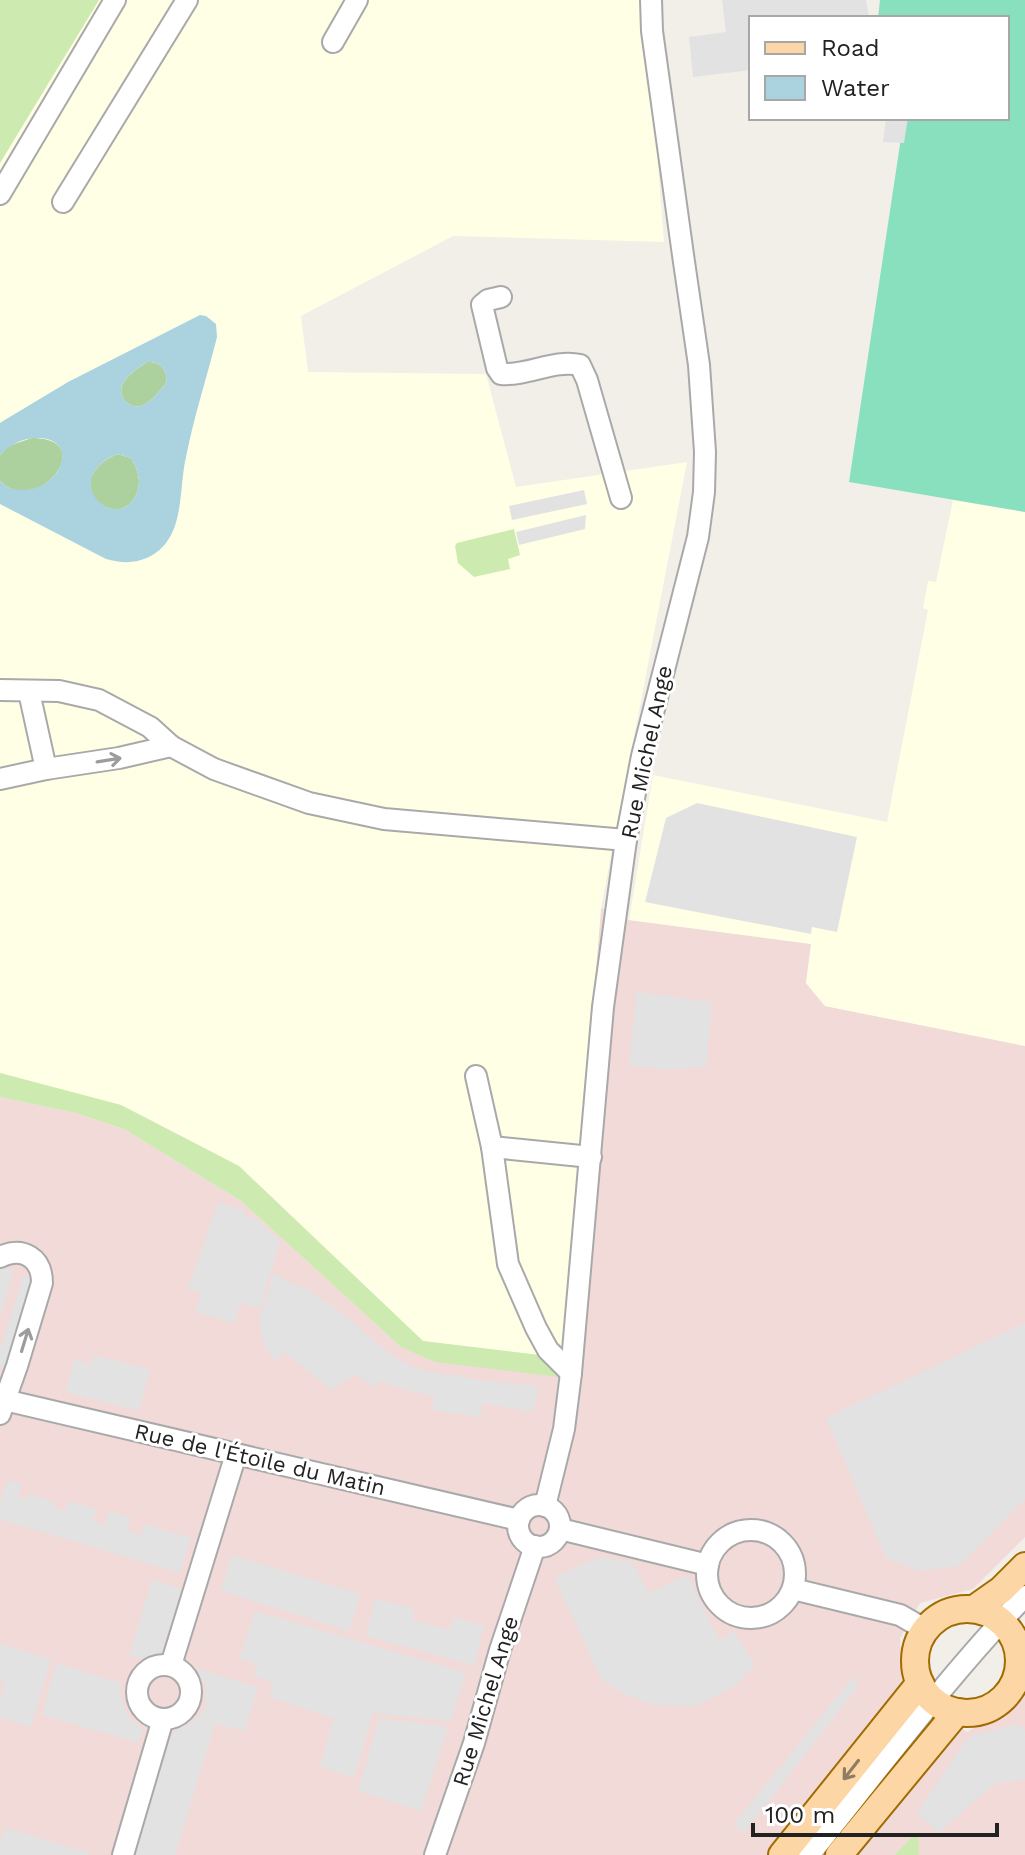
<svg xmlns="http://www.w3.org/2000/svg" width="1025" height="1855" viewBox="0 0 1025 1855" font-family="'Work Sans',sans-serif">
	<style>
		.commercial { fill: #f2dad9 }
		.education { fill: #ffffe5 }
		.grass { fill: #cdebb0 }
		.forest { fill: #add19e }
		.pitch { fill: #88e0be }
		.parking { fill: #e2e2e2 }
		.water { fill: #aad3df; fill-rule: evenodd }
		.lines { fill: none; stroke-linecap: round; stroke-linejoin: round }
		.minor-casing { stroke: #a9a9a9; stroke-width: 24 }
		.major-casing { stroke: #a06b00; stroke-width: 30 }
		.minor { stroke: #fff; stroke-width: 20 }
		.major { stroke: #fcd6a4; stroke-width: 26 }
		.oneway { stroke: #9c9c9c }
		.oneway2 { stroke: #8f7c63 }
		.labels { text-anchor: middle; stroke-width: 6; stroke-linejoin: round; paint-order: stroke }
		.street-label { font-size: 22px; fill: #222; stroke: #fff }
	</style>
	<rect width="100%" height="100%" fill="#f2efe9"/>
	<path class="commercial" d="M601,908l28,12 183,24 -6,39 19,23 200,40v491l-52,52 -53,14 -20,35 2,47 65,47 17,-10 21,-4 20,-27v164h-106l-2,-23 -23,23h-894v-758l76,16 48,16 117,72 160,146 164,11z"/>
	<g class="education">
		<path d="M99,0h546l19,242 -211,-6 -152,80 7,56 178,2 30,113 171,-25 -86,446 -36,450 -142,-17 -184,-175 -118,-61 -121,-32v-910z"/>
		<path d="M953,500l72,12v534l-200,-40 -19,-23 5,-39 -182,-24 24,-145 234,47 41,-212 -5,-2 5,-27 8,1z"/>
	</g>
	<g class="grass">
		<path d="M0,0h99l-99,163z"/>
		<path d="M514,529l6,26 -12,4 2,10 -36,8 -16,-14 -3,-17 2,-3z"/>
		<path d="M0,1073l121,32 118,61 184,175 142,17 -6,19 -124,-15 -34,-15 -160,-146 -117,-72 -48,-16 -76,-16z"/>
		<path d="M918,1831l1,24h-25z"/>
	</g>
	<g class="forest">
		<path d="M147,362c13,-1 21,8 19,21 -6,8 -16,20 -25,23 -12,3 -23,-9 -19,-21 4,-9 17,-18 25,-23z"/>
		<path d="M32,438c69,0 5,81 -32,43v-26l8,-9z"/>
		<path d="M117,454l14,4c7,11 11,25 5,37 -18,40 -81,-13 -19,-41z"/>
	</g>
	<path class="pitch" d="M880,0h145v512l-176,-30 55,-364h103v-100h-129z"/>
	<g class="parking">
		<path d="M722,0h144l3,18h-118v52l-58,7 -4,-40 37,-5z"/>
		<path d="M886,118h22l-4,25 -21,-1z"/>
		<path d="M584,490l3,14 -75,16 -3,-14z"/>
		<path d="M586,515l-1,14 -66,16 -3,-13z"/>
		<path d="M697,803l160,34 -20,95 -25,-5 -1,7 -166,-32 21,-84z"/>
		<path d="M637,992l75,10 -6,65 -37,3 -40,-4z"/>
		<path d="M218,1202l27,9 -1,4 13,4 23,22 -20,68 -20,-6 -5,20 -40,-11 6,-19 -13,-4z"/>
		<path d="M2,1266l12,4 -14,46v-45z"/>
		<path d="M274,1273l19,11 15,5 43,31 37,33 21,12 16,6 61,10 52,5 -5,26 -50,-9 -3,14 -48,-7 2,-13 -38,-10 -16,-7 -6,7 -18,-13 -25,16 -46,-38 -9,8 -8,-7 -7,-18 -2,-14z"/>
		<path d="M24,1275l11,4 -28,89 -7,-2v-15z"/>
		<path d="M1025,1323v176l-66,67 -40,5 -33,-13 -60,-140z"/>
		<path d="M94,1355l56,14 -11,42 -73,-19 8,-32 17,4z"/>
		<path d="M7,1480l15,4 -4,13 9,3 2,-6 25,8 -1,5 12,4 3,-10 28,8 -3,12 12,4 4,-14 22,7 -3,13 13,4 3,-11 47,14 -11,35 -180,-54v-16z"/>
		<path d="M232,1555l128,39 -11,37 -128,-40z"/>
		<path d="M600,1557l32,5 17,31 39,-18 31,65 15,-9 21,34 -20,21 -39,20 -41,-1 -33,-12 -20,-13 -48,-103z"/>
		<path d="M152,1580l30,9 -21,64 -13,7 -19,-4z"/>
		<path d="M375,1599l39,10 -2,11 37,10 4,-13 31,9 -10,39 -108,-29z"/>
		<path d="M255,1611l211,62 -15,48 -78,-8 -19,65 -34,-12 14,-48 -65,-21 4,-15 -19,-6 3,-12 -18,-5z"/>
		<path d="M0,1644l51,15 -20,68 -31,-9v-19l5,-17 -5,-1z"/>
		<path d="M56,1663l65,20 -1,11 4,13 6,12 13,10 -4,14 -97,-28z"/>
		<path d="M199,1669l59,18 -13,44 -30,-7 -40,131h-40l33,-112 7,-13 15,-7 10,-8 6,-9 -1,-21 -7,-12z"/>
		<path d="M854,1676l3,12 -113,145 -11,-8z"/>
		<path d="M379,1718l69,9 -27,84 -63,-20z"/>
		<path d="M1018,1724l7,6v49l-31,5 -55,49 -22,-20 51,-76z"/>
		<path d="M5,1828l85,25v2h-90v-11z"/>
	</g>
	<path class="water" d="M200,315l6,1 10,8 1,13c-10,40 -23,79 -31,120 -8,34 0,81 -37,100 -15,7 -28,6 -43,2l-106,-55v-23c7,7 12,9 23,9 37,0 58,-49 17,-52 -16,-1 -30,6 -40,17v-32l3,-2 65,-39zM147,362c13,-1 21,8 19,21 -6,8 -16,20 -25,23 -12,3 -23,-9 -19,-21 4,-9 17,-18 25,-23zM117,454l14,4c7,11 11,25 5,37 -18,40 -80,-14 -19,-41z"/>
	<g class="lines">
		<g class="minor-casing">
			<g id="minor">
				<path d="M333,42l24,-42"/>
				<path d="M0,194l115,-194"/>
				<path d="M63,202l124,-202"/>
				<path d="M501,297l-13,3 -6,5 15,63 4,6c27,2 53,-15 79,-9l7,15 34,118"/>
				<path d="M0,690l59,1 40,9 51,27 21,19 43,23 95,34 75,16 242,21"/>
				<path d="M29,692l17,77"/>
				<path d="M0,779l46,-10 73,-11 52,-12"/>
				<path d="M476,1076l16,71 99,10"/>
				<path d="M492,1147l16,117 28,64 12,22 23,23"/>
				<path d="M0,1257c23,-11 42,1 42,26l-25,83 -17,48"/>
				<path d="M0,1399l519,121"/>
				<circle cx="539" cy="1526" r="21"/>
				<path d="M545,1506l19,-77 7,-56 32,-366 23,-167 16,-84 56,-219 6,-45 1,-40 -6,-87 -16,-110 -31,-224 -1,-31"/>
				<path d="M560,1529l148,36"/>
				<circle cx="751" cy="1574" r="44"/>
				<path d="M793,1589l107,26 26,15"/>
				<path d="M171,1665l65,-211"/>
				<circle cx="164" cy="1692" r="27"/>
				<path d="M123,1855l40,-136"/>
				<path d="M435,1855l39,-112 26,-93 35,-104"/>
				<path d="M809,1855c71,-87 138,-178 216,-259"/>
			</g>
		</g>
		<g class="major-casing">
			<g id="major">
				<path d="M974,1609l27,-19 24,-24"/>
				<circle cx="967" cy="1661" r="52"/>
				<path d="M782,1855l138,-172"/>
				<path d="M839,1855l118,-143"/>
			</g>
		</g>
		<use href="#minor" class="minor"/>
		<use href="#major" class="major"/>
	</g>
	<defs><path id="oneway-shaft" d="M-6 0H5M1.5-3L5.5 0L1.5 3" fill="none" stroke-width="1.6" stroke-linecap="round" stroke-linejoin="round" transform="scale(2)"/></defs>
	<g class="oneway">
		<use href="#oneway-shaft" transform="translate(109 760) rotate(-9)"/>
		<use href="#oneway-shaft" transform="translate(25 1340) rotate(-73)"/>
	</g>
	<use class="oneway2" href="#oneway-shaft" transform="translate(851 1770) rotate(128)"/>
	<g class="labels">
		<g class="street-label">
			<text transform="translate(646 752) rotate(-78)" y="8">Rue Michel Ange</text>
			<text transform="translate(260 1459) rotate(13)" y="8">Rue de l'Étoile du Matin</text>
			<text transform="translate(485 1701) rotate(-73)" y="8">Rue Michel Ange</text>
		</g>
	</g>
	<rect x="749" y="16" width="260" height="104" fill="#ffffff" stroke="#a7a7a7" stroke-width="2"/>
	<rect x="765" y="42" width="40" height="12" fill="#fcd6a4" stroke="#a7a7a7" stroke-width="2"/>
	<text x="821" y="56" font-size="24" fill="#222222">Road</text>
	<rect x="765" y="76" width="40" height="24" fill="#aad3df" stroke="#a7a7a7" stroke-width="2"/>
	<text x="821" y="96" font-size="24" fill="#222222">Water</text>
	<path d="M753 1823v12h244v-12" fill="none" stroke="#222222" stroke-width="4"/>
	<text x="765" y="1823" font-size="24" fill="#222222" stroke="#ffffff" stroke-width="6" paint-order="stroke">100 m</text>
</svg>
